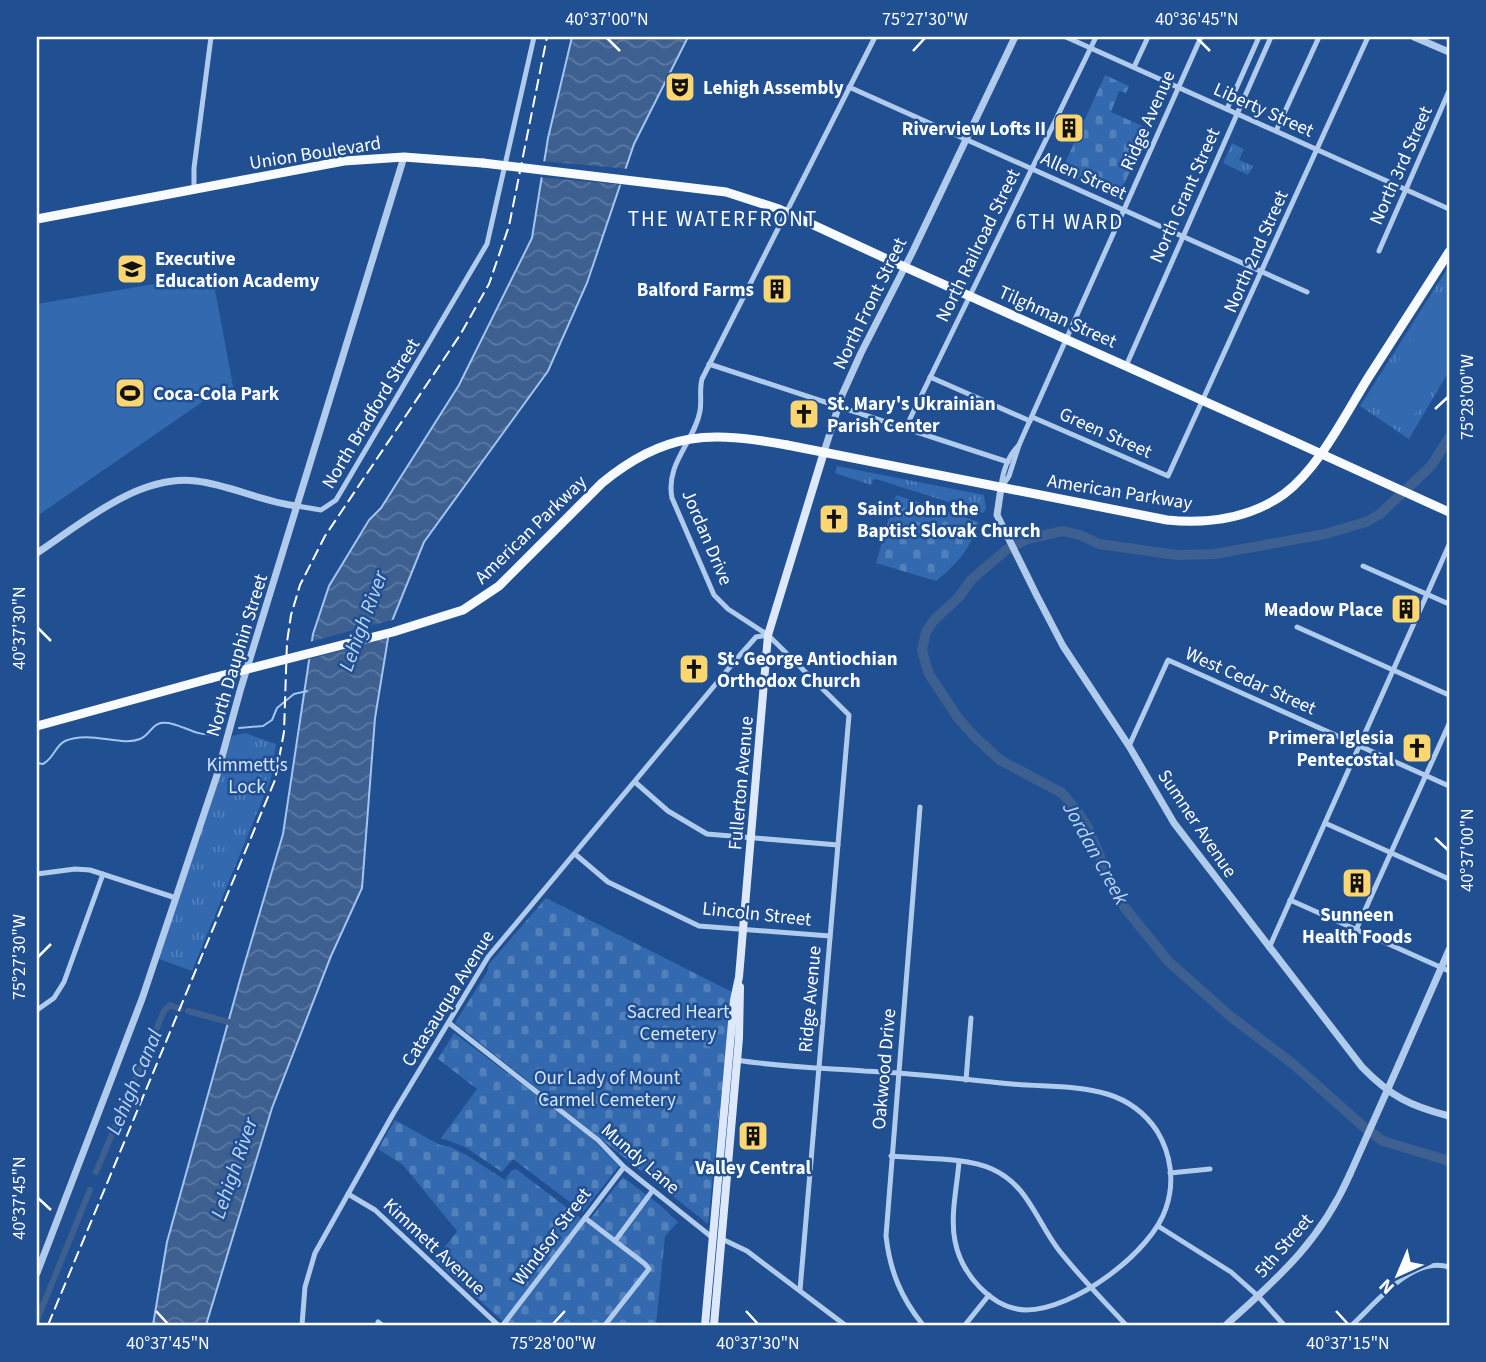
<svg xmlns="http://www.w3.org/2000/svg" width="1486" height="1362" viewBox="0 0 1486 1362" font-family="'Source Sans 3',sans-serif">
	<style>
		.grass { fill: url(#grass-tufts) }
		.cemetery { fill: url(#cemetery-stones) }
		.garden { fill: #3369af }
		.water { fill: url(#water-waves); stroke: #a4c5ef; stroke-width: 2 }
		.pier { fill: #204f92 }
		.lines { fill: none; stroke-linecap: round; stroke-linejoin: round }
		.stream { stroke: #a4c5ef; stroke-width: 2 }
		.canal { stroke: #3e6090; stroke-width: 6 }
		.river { stroke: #3e6090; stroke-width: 10 }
		.minor { stroke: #b1cbed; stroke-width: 5 }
		.tertiary { stroke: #b1cbed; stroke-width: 7 }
		.secondary { stroke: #dde9fa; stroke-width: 8 }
		.primary { stroke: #f7faff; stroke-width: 9 }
		.rail { stroke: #fff; stroke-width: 2; stroke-dasharray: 12 5; stroke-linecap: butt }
		.tertiary-bridge { stroke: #b1cbed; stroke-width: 7 }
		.primary-bridge { stroke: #f7faff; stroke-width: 9 }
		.ticks { fill: none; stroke: #fff; stroke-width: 2.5 }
		.labels { text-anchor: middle; stroke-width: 5; stroke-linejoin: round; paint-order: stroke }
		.poi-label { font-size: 19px; font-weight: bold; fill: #fff; stroke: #204f92; text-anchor: start }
		.street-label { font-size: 19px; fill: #fff; stroke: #204f92 }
		.park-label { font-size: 19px; fill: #d7e6fa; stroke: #204f92 }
		.neighbourhood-label { font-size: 21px; letter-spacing: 2px; fill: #fff; stroke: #204f92 }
		.water-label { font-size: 21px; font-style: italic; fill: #bdd5f4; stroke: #204f92 }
		.neatline { fill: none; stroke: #fff; stroke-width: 2.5 }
		.ticks-label { font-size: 18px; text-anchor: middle; fill: #fff }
	</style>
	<defs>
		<pattern id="grass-tufts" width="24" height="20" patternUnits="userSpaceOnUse" patternTransform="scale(1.75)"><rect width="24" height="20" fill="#3369af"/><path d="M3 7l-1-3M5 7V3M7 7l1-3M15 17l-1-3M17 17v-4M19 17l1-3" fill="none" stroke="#5280bb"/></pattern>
		<pattern id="cemetery-stones" width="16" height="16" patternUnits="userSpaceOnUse" patternTransform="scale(1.75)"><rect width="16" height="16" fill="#3369af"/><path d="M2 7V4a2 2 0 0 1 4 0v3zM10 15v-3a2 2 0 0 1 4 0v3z" fill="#5280bb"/></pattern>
		<pattern id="water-waves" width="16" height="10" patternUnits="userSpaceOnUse" patternTransform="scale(1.75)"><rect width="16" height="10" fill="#3e6090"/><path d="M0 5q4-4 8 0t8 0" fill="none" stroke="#5b78a1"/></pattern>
	</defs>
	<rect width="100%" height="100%" fill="#204f92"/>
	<g class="grass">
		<path d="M1232,143l12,6 -5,11 14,6 -5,9 -25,-12z"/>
		<path d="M1449,266v105l-40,68 -49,-33z"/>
		<path d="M837,466l147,29 2,14 -3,4 -107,-34 -3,1 -2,5 -36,-12z"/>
		<path d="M245,733l31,11 -5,35 -79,192 -33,-12 73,-223z"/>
	</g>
	<g class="cemetery">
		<path d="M1105,75l24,11 -3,7 -7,-2 -8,21 38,17 -31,69 -57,-26z"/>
		<path d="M896,495l83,27c-10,28 -20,40 -43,59l-60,-18z"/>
		<path d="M546,898l186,94 -24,232 -253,-201 32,-51 2,-8z"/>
		<path d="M454,1033l129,97 36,36 -36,46 -70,-53 -11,13 -37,-25 -24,-9 36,-49 -39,-30z"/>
		<path d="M395,1120l45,25 11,2 17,9 37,24 6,-9 5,-2 71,54 36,-46 38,29 17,16 -13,14 -9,89h-149l-72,-65 22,-29 -54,-66 -25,-16z"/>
	</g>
	<g class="garden">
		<path d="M212,274l22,117 -23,5 -174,120v-212z"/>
		<path d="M1430,311l19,13v37l-36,56 -36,-24z"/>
	</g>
	<path class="water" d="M572,37h116l-54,107 -47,139 -39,88 -124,171 -34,84 -15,92 -13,170 -31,68 -59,152 -66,217h-53l14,-83 74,-266 42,-142 30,-200 16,-48 40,-66 12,-12 78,-123 73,-147 16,-100z"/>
	<g class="pier">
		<path d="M541,161l88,8 -5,16 -86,-8z"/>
		<path d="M396,619l-5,18 -85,23 3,-18z"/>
	</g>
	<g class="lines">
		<g class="stream">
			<path d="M239,728l24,-2 9,-6 5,-12 17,-14 13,-3"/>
			<path d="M37,763l6,1c11,-6 12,-18 22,-23 25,-11 56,6 75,-2 9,-3 12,-15 21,-16 18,-2 33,14 52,11"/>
		</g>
		<g class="canal">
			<path d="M188,1011l48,13"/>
			<path d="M96,1172l68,-161 6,-6 10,4"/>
			<path d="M37,1320l53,-130"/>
		</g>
		<path class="river" d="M1449,438l-18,28 -51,48 -14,8 -41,12 -110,20 -38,1 -78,-11 -19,-9 -17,-4 -36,8 -21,11 -35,30 -12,17 -25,23 -8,12 -4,18 7,24 29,44 15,17 27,25 62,33 15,18 11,17 25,59 12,21 44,54 61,54 63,48 71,63 19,14 66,20"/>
		<g class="minor">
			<path d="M1066,37l383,172"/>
			<path d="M1134,67l14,-30"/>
			<path d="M849,87l458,205"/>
			<path d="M1227,109l32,-72"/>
			<path d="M1276,131l43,-94"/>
			<path d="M194,190v-22l17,-131"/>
			<path d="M1379,251l70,-160"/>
			<path d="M709,364l299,98"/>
			<path d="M1126,366l145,-329"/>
			<path d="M930,377l100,44"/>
			<path d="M1032,417l136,59 200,-439"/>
			<path d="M905,429l191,-392"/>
			<path d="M1001,486c2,-15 7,-30 18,-41"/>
			<path d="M1001,488l8,-12 10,-31 182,-408"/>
			<path d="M297,506l24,4 15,-10 151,-256 47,-207"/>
			<path d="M1363,566l86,38"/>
			<path d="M1297,627l152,68"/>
			<path d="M1129,746l39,-86 281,126"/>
			<path d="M635,782l33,29 39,23 131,11"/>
			<path d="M920,807l-34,429c4,35 15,62 37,89"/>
			<path d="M1325,823l124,56"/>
			<path d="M575,854l33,28 91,44 131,10"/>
			<path d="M37,874l38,-5 15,1 86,28"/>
			<path d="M1290,900l159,71"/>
			<path d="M1356,930l93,-206"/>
			<path d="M1269,948l180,-403"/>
			<path d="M37,1010l17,-12 10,-16 39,-108"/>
			<path d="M449,1023l149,117 26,27 89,71"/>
			<path d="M737,1060c42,7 84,8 127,11 49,2 98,8 148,13 30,3 65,1 95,10 20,6 38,19 50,37 14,23 18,51 9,77 -14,44 -92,102 -140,102 -35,-1 -65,-37 -71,-69 -5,-25 2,-54 4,-79"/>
			<path d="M966,1080l5,-62"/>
			<path d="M891,1156c30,3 74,1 101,13 36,16 44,51 66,80 21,27 45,51 68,76"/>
			<path d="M1170,1173l40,-4"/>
			<path d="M348,1194l27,16 123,115"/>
			<path d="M585,1218l60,46 4,5 -44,56"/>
			<path d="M1158,1226l73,46 27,24 26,29"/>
			<path d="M722,1239l25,12 98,74"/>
			<path d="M615,1241l38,-51"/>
			<path d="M800,1290l49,-575 -81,-80 -40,-26 -14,-14 -42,-97c-7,-35 23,-57 28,-87 2,-11 -1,-21 2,-32l173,-342"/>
			<path d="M378,1322l4,3"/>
			<path d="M302,1325l3,-38 10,-34 78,-139 95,-157 252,-302 16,-18 12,-2"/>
			<path d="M503,1325l121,-158"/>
			<path d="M965,1325l24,-30"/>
			<path d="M1352,1325c25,-23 60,-69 97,-58"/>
		</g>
		<g class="tertiary">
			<path d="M1414,37l35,15"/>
			<path d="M824,452l18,-57 19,-42 51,-100 103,-216"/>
			<path d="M1001,488l-4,27 40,81 26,50 66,100 45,77 188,244c28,29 48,39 87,49"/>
			<path d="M37,553c45,-30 102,-79 159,-72 35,4 66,21 101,25"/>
			<path d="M1399,1064l50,-114"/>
			<path d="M37,1273l105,-274 75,-224 23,-84 164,-534"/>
			<path d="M1226,1325c53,-48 94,-83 124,-151"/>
		</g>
		<g class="secondary">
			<path d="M705,1325l29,-325 5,-23 29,-342 56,-183"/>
			<path d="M714,1325l25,-287 1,-51"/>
		</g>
		<g class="primary">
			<path d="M37,219l307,-58 60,-4 79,6"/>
			<path d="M887,259l406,182"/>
			<path d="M787,445l380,75c41,4 82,-1 117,-26 35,-26 61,-79 84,-116 27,-42 54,-84 81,-126"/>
			<path d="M37,726l175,-48"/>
		</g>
		<path class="rail" d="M48,1325l227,-545 9,-48 3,-90 4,-27 9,-30 25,-49 135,-201 29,-51 20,-58 38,-189"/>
		<path class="tertiary-bridge" d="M1350,1174l49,-110"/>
		<g class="primary-bridge">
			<path d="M483,163l243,29 53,17 108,50"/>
			<path d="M1293,441l156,71"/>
			<path d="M212,678l181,-46 70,-22 36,-24 103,-103c63,-52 108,-52 185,-38"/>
		</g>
	</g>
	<path class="ticks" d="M607,38l13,13M1197,38l13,13M913,51l12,-13M1435,409l13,-12M38,628l13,13M1435,838l13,12M38,957l13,-13M38,1198l13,12M156,1311l12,13M746,1311l12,13M1336,1311l12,13M553,1324l12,-13"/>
	<defs>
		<g id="theatre-square" transform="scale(1.575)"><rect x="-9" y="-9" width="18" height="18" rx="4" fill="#fbd671" stroke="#204f92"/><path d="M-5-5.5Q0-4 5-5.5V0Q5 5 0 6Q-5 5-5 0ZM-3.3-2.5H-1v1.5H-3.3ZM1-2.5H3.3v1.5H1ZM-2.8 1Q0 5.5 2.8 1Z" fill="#111"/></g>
		<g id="building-square" transform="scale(1.575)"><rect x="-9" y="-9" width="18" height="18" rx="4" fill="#fbd671" stroke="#204f92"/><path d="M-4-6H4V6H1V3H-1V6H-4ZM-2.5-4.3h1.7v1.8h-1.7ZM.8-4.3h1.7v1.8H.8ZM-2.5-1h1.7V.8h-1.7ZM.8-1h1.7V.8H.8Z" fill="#111"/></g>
		<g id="school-square" transform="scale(1.575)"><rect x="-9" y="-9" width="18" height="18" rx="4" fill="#fbd671" stroke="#204f92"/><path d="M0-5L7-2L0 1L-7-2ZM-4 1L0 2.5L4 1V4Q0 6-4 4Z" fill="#111"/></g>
		<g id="stadium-square" transform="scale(1.575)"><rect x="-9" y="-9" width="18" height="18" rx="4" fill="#fbd671" stroke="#204f92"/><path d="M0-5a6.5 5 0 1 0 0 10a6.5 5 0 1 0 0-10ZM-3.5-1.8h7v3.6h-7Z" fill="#111"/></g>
		<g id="church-square" transform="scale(1.575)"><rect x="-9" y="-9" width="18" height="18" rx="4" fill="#fbd671" stroke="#204f92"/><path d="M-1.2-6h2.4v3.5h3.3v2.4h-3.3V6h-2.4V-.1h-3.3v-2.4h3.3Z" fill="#111"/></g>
	</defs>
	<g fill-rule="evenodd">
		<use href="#theatre-square" x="680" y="87"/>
		<use href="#building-square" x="1069" y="128"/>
		<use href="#school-square" x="132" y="269"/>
		<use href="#building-square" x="777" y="289"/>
		<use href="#stadium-square" x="130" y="393"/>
		<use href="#church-square" x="804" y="414"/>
		<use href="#church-square" x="834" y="519"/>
		<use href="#building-square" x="1406" y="609"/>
		<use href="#church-square" x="694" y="669"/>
		<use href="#church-square" x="1417" y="748"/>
		<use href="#building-square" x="1357" y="883"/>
		<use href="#building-square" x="753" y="1136"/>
	</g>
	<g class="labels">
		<g class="poi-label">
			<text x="703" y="94">Lehigh Assembly</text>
			<text x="1046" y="135" text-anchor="end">Riverview Lofts II</text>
			<text x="155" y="265">Executive<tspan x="155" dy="22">Education Academy</tspan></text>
			<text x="754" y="296" text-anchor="end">Balford Farms</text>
			<text x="153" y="400">Coca-Cola Park</text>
			<text x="827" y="410">St. Mary's Ukrainian<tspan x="827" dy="22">Parish Center</tspan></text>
			<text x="857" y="515">Saint John the<tspan x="857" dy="22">Baptist Slovak Church</tspan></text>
			<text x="1383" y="616" text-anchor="end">Meadow Place</text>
			<text x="717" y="665">St. George Antiochian<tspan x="717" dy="22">Orthodox Church</tspan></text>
			<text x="1394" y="744" text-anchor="end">Primera Iglesia<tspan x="1394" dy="22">Pentecostal</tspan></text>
			<text x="1357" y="921" text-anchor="middle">Sunneen<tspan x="1357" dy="22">Health Foods</tspan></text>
			<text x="753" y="1174" text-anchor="middle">Valley Central</text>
		</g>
		<g class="street-label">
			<text transform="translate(1264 109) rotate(24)" y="7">Liberty Street</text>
			<text transform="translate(1147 120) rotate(-66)" y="7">Ridge Avenue</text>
			<text transform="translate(315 152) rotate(-9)" y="7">Union Boulevard</text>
			<text transform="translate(1400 165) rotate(-66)" y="7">North 3rd Street</text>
			<text transform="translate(1084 175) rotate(24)" y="7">Allen Street</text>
			<text transform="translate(1184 195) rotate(-66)" y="7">North Grant Street</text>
			<text transform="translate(977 245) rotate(-64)" y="7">North Railroad Street</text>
			<text transform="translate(1255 251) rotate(-66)" y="7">North 2nd Street</text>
			<text transform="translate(869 303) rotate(-64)" y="7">North Front Street</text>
			<text transform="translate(1058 316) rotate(24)" y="7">Tilghman Street</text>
			<text transform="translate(370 413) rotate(-59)" y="7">North Bradford Street</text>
			<text transform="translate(1106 432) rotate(24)" y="7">Green Street</text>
			<text transform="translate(1120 491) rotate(9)" y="7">American Parkway</text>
			<text transform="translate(530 529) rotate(-44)" y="7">American Parkway</text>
			<text transform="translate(708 537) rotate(67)" y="7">Jordan Drive</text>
			<text transform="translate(236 655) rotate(-73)" y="7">North Dauphin Street</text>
			<text transform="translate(1251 680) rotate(24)" y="7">West Cedar Street</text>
			<text transform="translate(740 783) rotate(-85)" y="7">Fullerton Avenue</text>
			<text transform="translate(1198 823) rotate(56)" y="7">Sumner Avenue</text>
			<text transform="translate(757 913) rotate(6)" y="7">Lincoln Street</text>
			<text transform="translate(447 998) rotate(-58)" y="7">Catasauqua Avenue</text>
			<text transform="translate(809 999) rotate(-85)" y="7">Ridge Avenue</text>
			<text transform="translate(883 1069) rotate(-85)" y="7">Oakwood Drive</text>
			<text transform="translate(641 1158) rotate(41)" y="7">Mundy Lane</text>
			<text transform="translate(551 1236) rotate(-53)" y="7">Windsor Street</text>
			<text transform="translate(1283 1245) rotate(-49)" y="7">5th Street</text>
			<text transform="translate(435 1246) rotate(43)" y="7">Kimmett Avenue</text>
		</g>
		<g class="park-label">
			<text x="247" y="771">Kimmett's<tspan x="247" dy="22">Lock</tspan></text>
			<text x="678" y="1018">Sacred Heart<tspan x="678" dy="22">Cemetery</tspan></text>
			<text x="607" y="1084">Our Lady of Mount<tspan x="607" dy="22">Carmel Cemetery</tspan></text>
		</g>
		<g class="neighbourhood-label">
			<text x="723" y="226">THE WATERFRONT</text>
			<text x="1070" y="229">6TH WARD</text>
		</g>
		<g class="water-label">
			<text transform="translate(363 621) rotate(-70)" y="7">Lehigh River</text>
			<text transform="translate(1096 853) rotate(61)" y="7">Jordan Creek</text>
			<text transform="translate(134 1082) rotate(-67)" y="7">Lehigh Canal</text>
			<text transform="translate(234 1168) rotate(-71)" y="7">Lehigh River</text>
		</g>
	</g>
	<rect width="1486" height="1362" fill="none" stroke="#204f92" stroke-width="77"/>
	<g transform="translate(1398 1275) rotate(224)" stroke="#204f92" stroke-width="5" paint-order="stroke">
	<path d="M0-5L12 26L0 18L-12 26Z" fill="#ffffff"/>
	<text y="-10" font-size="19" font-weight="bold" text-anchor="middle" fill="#ffffff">N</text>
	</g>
	<rect x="38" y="38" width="1410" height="1286" class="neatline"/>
	<g class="ticks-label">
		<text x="607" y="25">40°37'00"N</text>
		<text x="925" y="25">75°27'30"W</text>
		<text x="1197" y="25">40°36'45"N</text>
		<text transform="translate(1467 397) rotate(-90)" y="6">75°28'00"W</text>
		<text transform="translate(19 628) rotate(-90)" y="6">40°37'30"N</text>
		<text transform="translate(1467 850) rotate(-90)" y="6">40°37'00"N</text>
		<text transform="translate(19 957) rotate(-90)" y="6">75°27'30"W</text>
		<text transform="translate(19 1198) rotate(-90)" y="6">40°37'45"N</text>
		<text x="168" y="1349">40°37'45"N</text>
		<text x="553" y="1349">75°28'00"W</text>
		<text x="758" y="1349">40°37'30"N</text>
		<text x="1348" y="1349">40°37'15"N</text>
	</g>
</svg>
